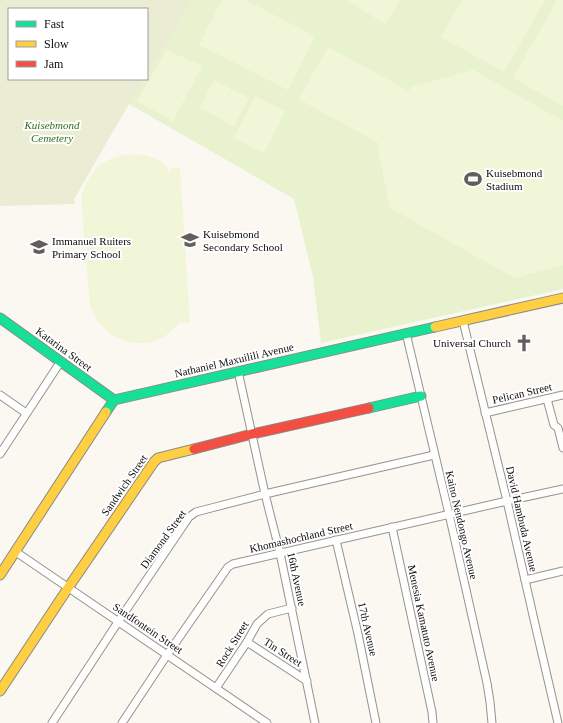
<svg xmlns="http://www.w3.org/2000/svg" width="563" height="723" viewBox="0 0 563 723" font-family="'Times New Roman',serif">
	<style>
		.green { fill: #e9f2cf }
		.cemetery { fill: #eaecd4 }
		.pitch { fill: #f2f6d9 }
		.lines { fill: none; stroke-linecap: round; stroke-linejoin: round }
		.street-casing { stroke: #949390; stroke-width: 9 }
		.fast-casing { stroke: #8b8986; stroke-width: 11 }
		.slow-casing { stroke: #8b8986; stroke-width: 11 }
		.jam-casing { stroke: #8b8986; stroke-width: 11 }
		.street { stroke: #fefefd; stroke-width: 7 }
		.fast { stroke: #16e098; stroke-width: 9 }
		.slow { stroke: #ffcf43; stroke-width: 9 }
		.jam { stroke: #f24e42; stroke-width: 9 }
		.labels { text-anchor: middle; stroke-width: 4; stroke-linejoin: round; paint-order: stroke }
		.park-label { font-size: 11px; font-style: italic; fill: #366b17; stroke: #fff }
		.poi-label { font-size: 11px; fill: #0d0d0d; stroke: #fff; text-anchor: start }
		.street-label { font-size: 11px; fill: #0d0d0d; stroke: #fff }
	</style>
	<rect width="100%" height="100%" fill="#fbf8f1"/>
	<path class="green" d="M193,0h370v289l-242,54 -8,-66 -19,-78 -165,-95 15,-25h3v-4z"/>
	<path class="cemetery" d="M0,0h193l-46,75v-66h-138v70h135l-15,25 -55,95 1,5 -75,2z"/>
	<g class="pitch">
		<path d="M222,0h23l70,36 -27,54 -89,-45z"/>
		<path d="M347,0h53l-15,24z"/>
		<path d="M462,0h83l-41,72 -63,-35z"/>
		<path d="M557,0h6v106l-50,-28z"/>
		<path d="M328,47l81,44 2,-4 62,-17 90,51v144l-48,13 -125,-70 -12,-59 2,-5 -81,-45z"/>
		<path d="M166,50l36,16 -29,55 -36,-20z"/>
		<path d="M214,80l17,9 -14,28 -17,-9z"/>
		<path d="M232,89l17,9 -15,28 -17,-9z"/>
		<path d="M255,96l30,15 -21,42 -30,-15z"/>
		<path d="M131,154l17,2 13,5 9,11v-4h10l10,155h-10l-16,14 -14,6h-15l-11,-2 -14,-7 -14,-15 -6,-14 -9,-106c3,-18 16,-37 35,-42 5,-2 10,-2 15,-3z"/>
	</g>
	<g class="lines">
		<g class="street-casing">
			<g id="street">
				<path d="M463,321l44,180 28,123 23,99"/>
				<path d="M406,333l43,181 38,169 3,19 2,21"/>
				<path d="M238,371l27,123 15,59 35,170"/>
				<path d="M0,395l26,18"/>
				<path d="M547,399l7,26 4,3 5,20"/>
				<path d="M485,413l78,-18"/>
				<path d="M0,454l61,-93"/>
				<path d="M392,527l40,185 1,11"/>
				<path d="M336,540l22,94 18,89"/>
				<path d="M16,552l251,171"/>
				<path d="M525,580l38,-9"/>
				<path d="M247,642l60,39"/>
				<path d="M216,688l31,-46 10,-18 11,-10 24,-6"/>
				<path d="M52,723l66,-101 71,-105 7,-5 69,-18 169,-39"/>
				<path d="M122,723l45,-68 61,-88 5,-3 274,-63 56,-12"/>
			</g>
		</g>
		<g class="fast-casing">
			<g id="fast">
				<path d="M0,318l114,82"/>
				<path d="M369,408l52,-12"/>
				<path d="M106,412l8,-12 321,-73"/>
			</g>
		</g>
		<g class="slow-casing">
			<g id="slow">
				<path d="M435,327l128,-29"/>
				<path d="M0,575l106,-163"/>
				<path d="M0,691l68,-103 86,-126 4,-4 36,-9"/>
			</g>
		</g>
		<g class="jam-casing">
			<path id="jam" d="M194,449l58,-15 117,-26"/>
		</g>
		<use href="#street" class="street"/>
		<use href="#fast" class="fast"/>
		<use href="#slow" class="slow"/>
		<use href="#jam" class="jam"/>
	</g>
	<defs>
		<g id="stadium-bare" transform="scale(1.38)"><path d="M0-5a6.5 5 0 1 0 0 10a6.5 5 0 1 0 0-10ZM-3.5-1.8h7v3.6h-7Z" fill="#605f5d" stroke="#fff" stroke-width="2.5" paint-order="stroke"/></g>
		<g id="school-bare" transform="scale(1.38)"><path d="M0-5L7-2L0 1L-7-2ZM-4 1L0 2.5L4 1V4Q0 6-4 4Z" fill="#605f5d" stroke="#fff" stroke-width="2.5" paint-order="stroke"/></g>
		<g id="church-bare" transform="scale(1.38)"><path d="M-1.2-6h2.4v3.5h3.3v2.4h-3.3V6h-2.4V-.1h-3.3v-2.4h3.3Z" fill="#605f5d" stroke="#fff" stroke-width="2.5" paint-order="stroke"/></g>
	</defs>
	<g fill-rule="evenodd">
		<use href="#stadium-bare" x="473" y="179"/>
		<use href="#school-bare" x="190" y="240"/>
		<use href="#school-bare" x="39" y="247"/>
		<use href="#church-bare" x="524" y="343"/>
	</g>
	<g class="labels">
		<g class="park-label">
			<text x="52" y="129">Kuisebmond<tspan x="52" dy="13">Cemetery</tspan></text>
		</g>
		<g class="poi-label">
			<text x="486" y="177">Kuisebmond<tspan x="486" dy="13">Stadium</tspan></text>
			<text x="203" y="238">Kuisebmond<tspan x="203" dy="13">Secondary School</tspan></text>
			<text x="52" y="245">Immanuel Ruiters<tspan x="52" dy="13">Primary School</tspan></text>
			<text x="511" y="347" text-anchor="end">Universal Church</text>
		</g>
		<g class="street-label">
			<text transform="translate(64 349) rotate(36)" y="4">Katarina Street</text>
			<text transform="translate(234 360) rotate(-13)" y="4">Nathaniel Maxuilili Avenue</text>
			<text transform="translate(522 393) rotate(-13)" y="4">Pelican Street</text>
			<text transform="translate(124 485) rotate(-55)" y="4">Sandwich Street</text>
			<text transform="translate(522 519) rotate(77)" y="4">David Hambuda Avenue</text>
			<text transform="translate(462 525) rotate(77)" y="4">Kaino Nendongo Avenue</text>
			<text transform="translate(301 537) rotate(-13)" y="4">Khomashochland Street</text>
			<text transform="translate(163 539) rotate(-54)" y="4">Diamond Street</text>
			<text transform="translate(297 579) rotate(78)" y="4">16th Avenue</text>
			<text transform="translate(424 623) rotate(78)" y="4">Menesia Kamatuto Avenue</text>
			<text transform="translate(148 628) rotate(34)" y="4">Sandfontein Street</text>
			<text transform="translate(368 629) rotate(77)" y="4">17th Avenue</text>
			<text transform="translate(232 644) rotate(-58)" y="4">Rock Street</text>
			<text transform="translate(283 652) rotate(33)" y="4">Tin Street</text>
		</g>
	</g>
	<rect x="8" y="8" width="140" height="72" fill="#ffffff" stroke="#9e9e9e"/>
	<rect x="16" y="21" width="20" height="6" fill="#16e098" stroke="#9e9e9e"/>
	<text x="44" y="28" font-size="12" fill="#0d0d0d">Fast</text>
	<rect x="16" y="41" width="20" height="6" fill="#ffcf43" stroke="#9e9e9e"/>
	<text x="44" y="48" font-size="12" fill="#0d0d0d">Slow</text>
	<rect x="16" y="61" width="20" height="6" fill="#f24e42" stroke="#9e9e9e"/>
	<text x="44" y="68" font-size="12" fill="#0d0d0d">Jam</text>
</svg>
